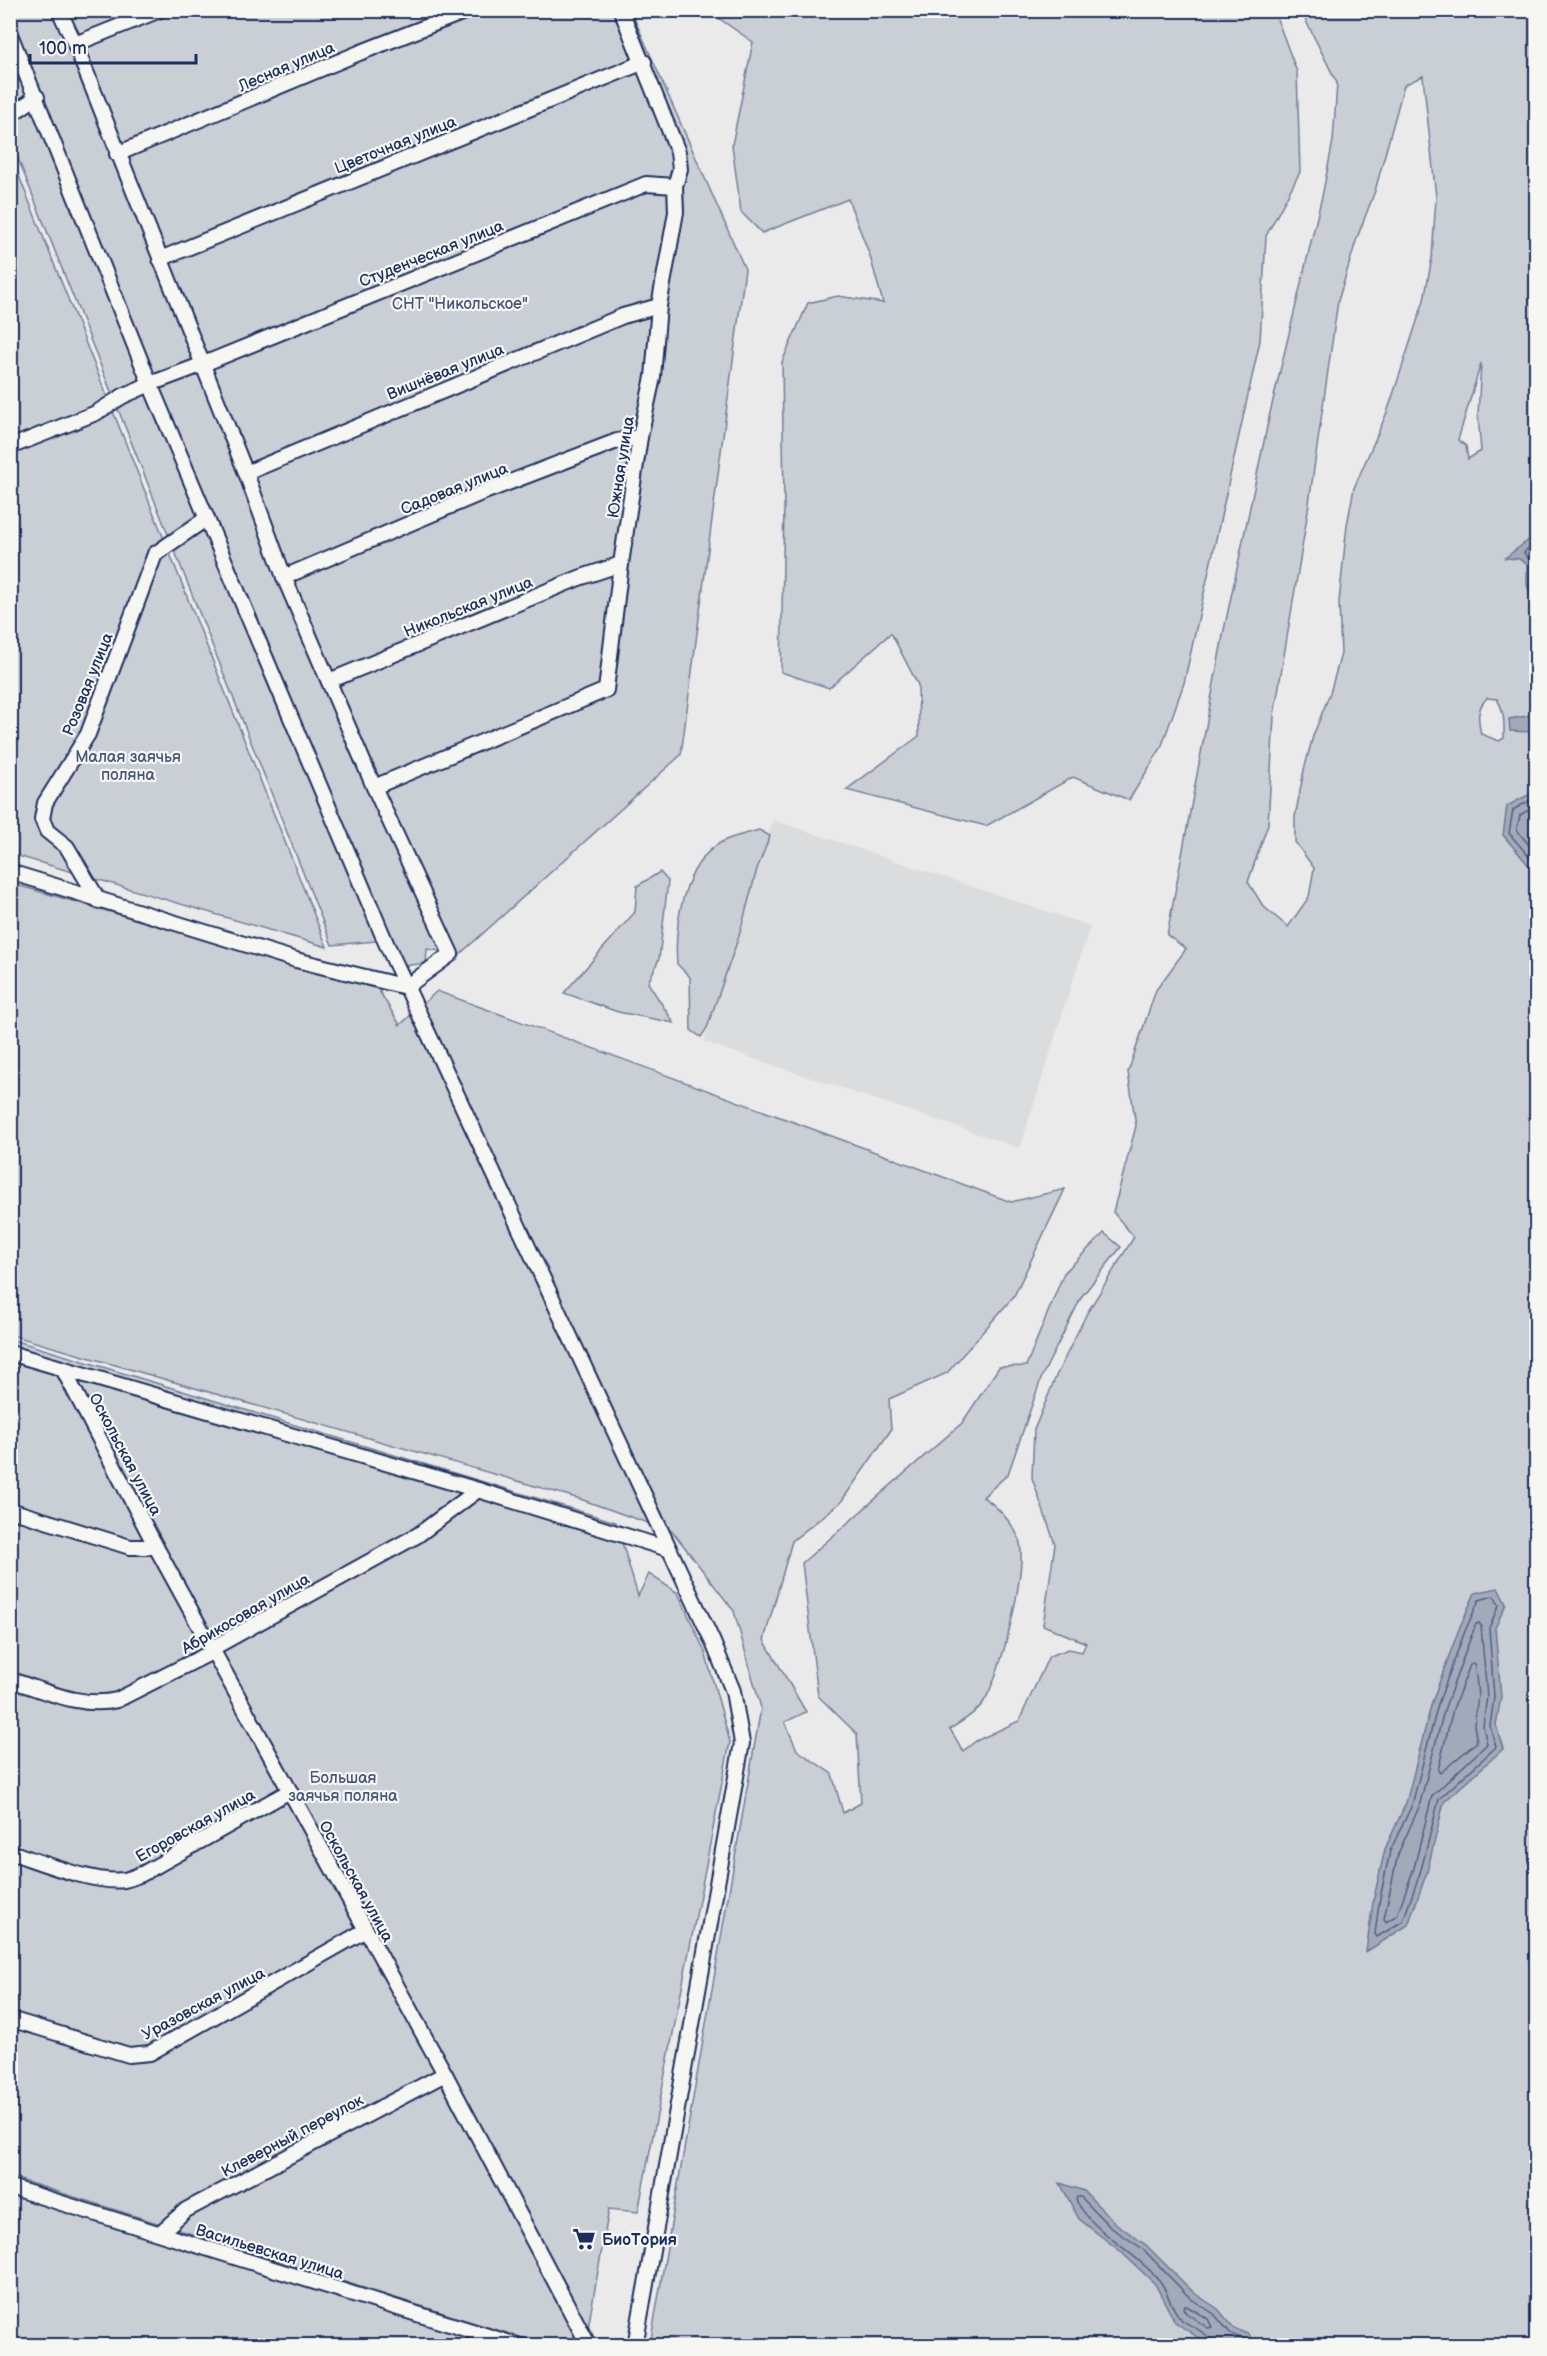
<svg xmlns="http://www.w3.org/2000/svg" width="1547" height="2356" viewBox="0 0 1547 2356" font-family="'Balsamiq Sans',sans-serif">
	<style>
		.built { fill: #dadcde }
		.green { fill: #caced5; stroke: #727e9a; stroke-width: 1.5; fill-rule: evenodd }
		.water { fill: #a2aaba; stroke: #6c7995; stroke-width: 1.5 }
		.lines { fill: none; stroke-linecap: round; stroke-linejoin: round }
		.shore { stroke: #516083; stroke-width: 1.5 }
		.minor-casing { stroke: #1b2f5e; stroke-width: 18 }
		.minor { stroke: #f6f6f2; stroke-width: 14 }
		.labels { text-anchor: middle; stroke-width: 4.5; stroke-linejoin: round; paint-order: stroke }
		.street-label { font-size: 16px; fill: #1b2f5e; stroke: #f6f6f2 }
		.park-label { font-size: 16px; fill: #47577c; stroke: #f6f6f2 }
		.poi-label { font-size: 16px; font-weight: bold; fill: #1b2f5e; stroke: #f6f6f2; text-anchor: start }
	</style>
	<rect width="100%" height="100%" fill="#e9eae9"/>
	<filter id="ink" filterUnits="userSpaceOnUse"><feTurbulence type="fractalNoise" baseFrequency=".0167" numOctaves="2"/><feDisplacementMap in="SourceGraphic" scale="12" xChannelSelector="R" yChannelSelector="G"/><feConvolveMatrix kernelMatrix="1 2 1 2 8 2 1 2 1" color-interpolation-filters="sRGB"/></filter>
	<g filter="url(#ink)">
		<path class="built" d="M773,820l317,106 -70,222 -316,-106z"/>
		<g class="green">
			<path d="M11,11h620l114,258 -64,486 -221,199 -33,-5 -1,14 -23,3 -16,-26 -55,5 -321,-804z"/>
			<path d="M708,11h566l23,61 3,100 -34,64 -6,105 -76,342 -23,65 -32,52 -56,-23 -87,49 -140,-36 73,-54 -1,-51 -27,-52 -62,55 -48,-16 3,-168 -2,-142 26,-59 30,-7 45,7 -13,-47 -22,-57 -86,34 -21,-21 -9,-67 21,-103z"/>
			<path d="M1301,11h235v2334h-886l111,-637 -27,-97 -61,-79 -93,-33 -569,-164 -1,-452 368,106 22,36 37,-34 574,211 54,-13 -51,107 -67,77 -58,26 2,31 -50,72 -49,39 -28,99 42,72 -21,10 12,28 35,24 11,39 18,-10 -4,-69 -39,-38 -16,-133 160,-140 37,-56 27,-1 38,-93 40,-40 17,14 -39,49 -40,80 -34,98 -25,23c13,8 34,30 37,46 7,28 -20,136 -37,160 -8,11 -22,19 -33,26l13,22 13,-10 43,-20 30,-65 20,-7 13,3 4,-9 -43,-18 12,-81 -23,-66 2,-48 23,-56 30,-61 47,-76 -21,-25 23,-86 -8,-54 28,-82 30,-41 -19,-14 57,-305 46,-217 53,-221 10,-51 4,-58zM1423,76l13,121 -4,61 -8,42 -36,110 -34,78 -7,37 -8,77 2,52 -11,39 -17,43 -9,34 -9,47v25l19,26 -5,29 -21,30 -25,-21 -15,-24 20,-58 6,-108 33,-199 31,-216 19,-63 18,-47 29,-106zM1481,363l-3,52 3,36 -13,8 -2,-13 -8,-6zM1487,698l10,1c8,13 7,25 7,39l-5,3 -18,-7c-3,-14 -5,-25 6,-36z"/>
			<path d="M11,156l316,791 -316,-93z"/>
			<path d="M759,830l11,6 -13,33 -18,67 -32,92 -6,9 -10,-7 -1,-53 -13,-13c-3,-39 6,-99 43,-121 11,-7 27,-9 39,-13z"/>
			<path d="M660,872l8,9 -9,78 -11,24 26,40 -56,-11 -54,-19 71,-81 2,-26z"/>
			<path d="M10,1339l606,183 22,74 11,-22 29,19 27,59 25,90 -92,470 -29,-3 -24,136h-40l-534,-168z"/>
			<path d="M11,2179l530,166h-530z"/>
		</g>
		<g class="water">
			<path d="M1530,539l4,7 2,-1v64l-9,-24v-21l-8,-5 -14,-1z"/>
			<path d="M1536,712v20l-26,-1 -1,-12 18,-3z"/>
			<path d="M1536,791v83l-33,-39 4,-29z"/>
			<path d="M1536,1201v46l-5,-3 2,-30z"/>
			<path d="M1498,1588l8,16 -11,24 6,69 -5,28 7,24 -59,53 -17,70 -19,53 -42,27 7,-50 12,-53 21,-46 26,-101 27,-73 16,-36z"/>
			<path d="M1060,2183l24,8 30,31 32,23 48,48 24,16 17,20 15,6v10h-41l-34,-23 -20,-38 -36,-34 -40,-31z"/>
		</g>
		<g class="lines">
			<g class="shore">
				<path d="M1536,552l-9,-3 -3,4 8,10 1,21 3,9"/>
				<path d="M1536,797l-23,13 -4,23 27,32"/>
				<path d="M1536,806l-16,9 -3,15 19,24"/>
				<path d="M1494,1596l5,9 -10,23 5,69 -4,29 6,21 -57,52 -18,71 -18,51 -26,16 -2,-3 4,-31 11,-52 22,-46 26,-101 27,-73 14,-31z"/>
				<path d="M1479,1623l2,3 6,70 -4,30 4,18 -55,52 -18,72 -17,47 -11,7 -2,-3 14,-65 21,-47 26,-100 27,-73 4,-10z"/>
				<path d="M1473,1663l2,3 3,30 -4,29 3,17 -37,31 -2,-3 15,-61 17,-44z"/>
				<path d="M1185,2305l23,14 4,8 -4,1 -22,-15 -3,-5z"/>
				<path d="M1213,2346c-2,-13 -22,-19 -31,-26 -11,-10 -14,-29 -23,-40 -24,-29 -66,-47 -83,-80l1,-3h4l29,30 33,22 47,49 24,16 17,20 12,5 1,7"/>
			</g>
			<g class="minor-casing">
				<g id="minor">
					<path d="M10,34l140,350 236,559 326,697 21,51 9,52 -107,603"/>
					<path d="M75,44l85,-34"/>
					<path d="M10,115l27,-18"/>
					<path d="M117,154l242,-101 110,-43"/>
					<path d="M160,259l484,-197"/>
					<path d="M10,447l86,-34 27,-17 27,-12 51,-19 445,-181 29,2"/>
					<path d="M246,473l377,-157 36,-10"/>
					<path d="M284,577l195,-83 138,-53 23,-4"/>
					<path d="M329,681l250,-103 42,-14"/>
					<path d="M374,787l232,-97 15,-126 19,-127 13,-60 6,-71 17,-94 -1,-26 5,-17 -2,-17 -57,-142"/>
					<path d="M10,872l286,88 110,27 45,-33 -77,-167 -90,-210 -38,-104 -171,-429 -16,-34"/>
					<path d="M99,901l-32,-54 -20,-16 -5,-12 3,-16 43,-69 67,-180 52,-36"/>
					<path d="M10,1353l468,137 190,59"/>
					<path d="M63,1369l93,178 289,527 144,272"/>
					<path d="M10,1510l120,37h26"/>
					<path d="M10,1680c34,10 72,29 107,20l95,-48 6,-7 200,-110 60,-45"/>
					<path d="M10,1852c31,10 84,32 114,28 6,-1 12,-4 18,-6l146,-82"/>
					<path d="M10,2019l119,36 21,-2 216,-123"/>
					<path d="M10,2187l510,159"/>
					<path d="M160,2233l26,-23 259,-136"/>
				</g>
			</g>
			<use href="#minor" class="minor"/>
		</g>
	</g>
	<defs>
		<g id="supermarket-bare" transform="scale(1.8)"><path d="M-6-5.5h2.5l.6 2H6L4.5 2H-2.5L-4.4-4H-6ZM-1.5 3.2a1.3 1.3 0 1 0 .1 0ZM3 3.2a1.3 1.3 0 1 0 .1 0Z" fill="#1b2f5e" stroke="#f6f6f2" stroke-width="2.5" paint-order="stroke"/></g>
	</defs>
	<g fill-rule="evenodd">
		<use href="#supermarket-bare" x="584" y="2239"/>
	</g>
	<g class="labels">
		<g class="street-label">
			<text transform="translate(286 66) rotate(-23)" y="6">Лесная улица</text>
			<text transform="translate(395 144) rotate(-22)" y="6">Цветочная улица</text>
			<text transform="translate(431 253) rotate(-22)" y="6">Студенческая улица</text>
			<text transform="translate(445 371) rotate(-22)" y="6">Вишнёвая улица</text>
			<text transform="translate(620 467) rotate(-81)" y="6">Южная улица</text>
			<text transform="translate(454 488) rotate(-22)" y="6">Садовая улица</text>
			<text transform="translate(468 606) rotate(-22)" y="6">Никольская улица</text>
			<text transform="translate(87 684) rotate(-68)" y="6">Розовая улица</text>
			<text transform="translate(126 1454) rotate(62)" y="6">Оскольская улица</text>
			<text transform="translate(245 1613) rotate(-30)" y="6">Абрикосовая улица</text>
			<text transform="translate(195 1825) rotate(-29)" y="6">Егоровская улица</text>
			<text transform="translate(357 1881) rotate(61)" y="6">Оскольская улица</text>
			<text transform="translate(203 2003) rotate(-28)" y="6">Уразовская улица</text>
			<text transform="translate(292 2135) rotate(-28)" y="6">Клеверный переулок</text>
			<text transform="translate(270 2251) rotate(17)" y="6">Васильевская улица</text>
		</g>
		<g class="park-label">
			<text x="460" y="309">СНТ "Никольское"</text>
			<text x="128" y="762">Малая заячья<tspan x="128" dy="18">поляна</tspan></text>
			<text x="343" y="1783">Большая<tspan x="343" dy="18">заячья поляна</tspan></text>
		</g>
		<g class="poi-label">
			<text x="602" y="2245">БиоТория</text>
		</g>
	</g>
	<rect width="1547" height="2356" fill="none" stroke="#f6f6f2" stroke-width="36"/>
	<rect x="18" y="18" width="1511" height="2320" fill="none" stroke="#1b2f5e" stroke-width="2" filter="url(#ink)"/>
	<path d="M30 54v9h166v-9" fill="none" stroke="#1b2f5e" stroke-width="3"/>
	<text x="39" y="54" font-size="18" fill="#1b2f5e" stroke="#f6f6f2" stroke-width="4.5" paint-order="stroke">100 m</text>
</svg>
